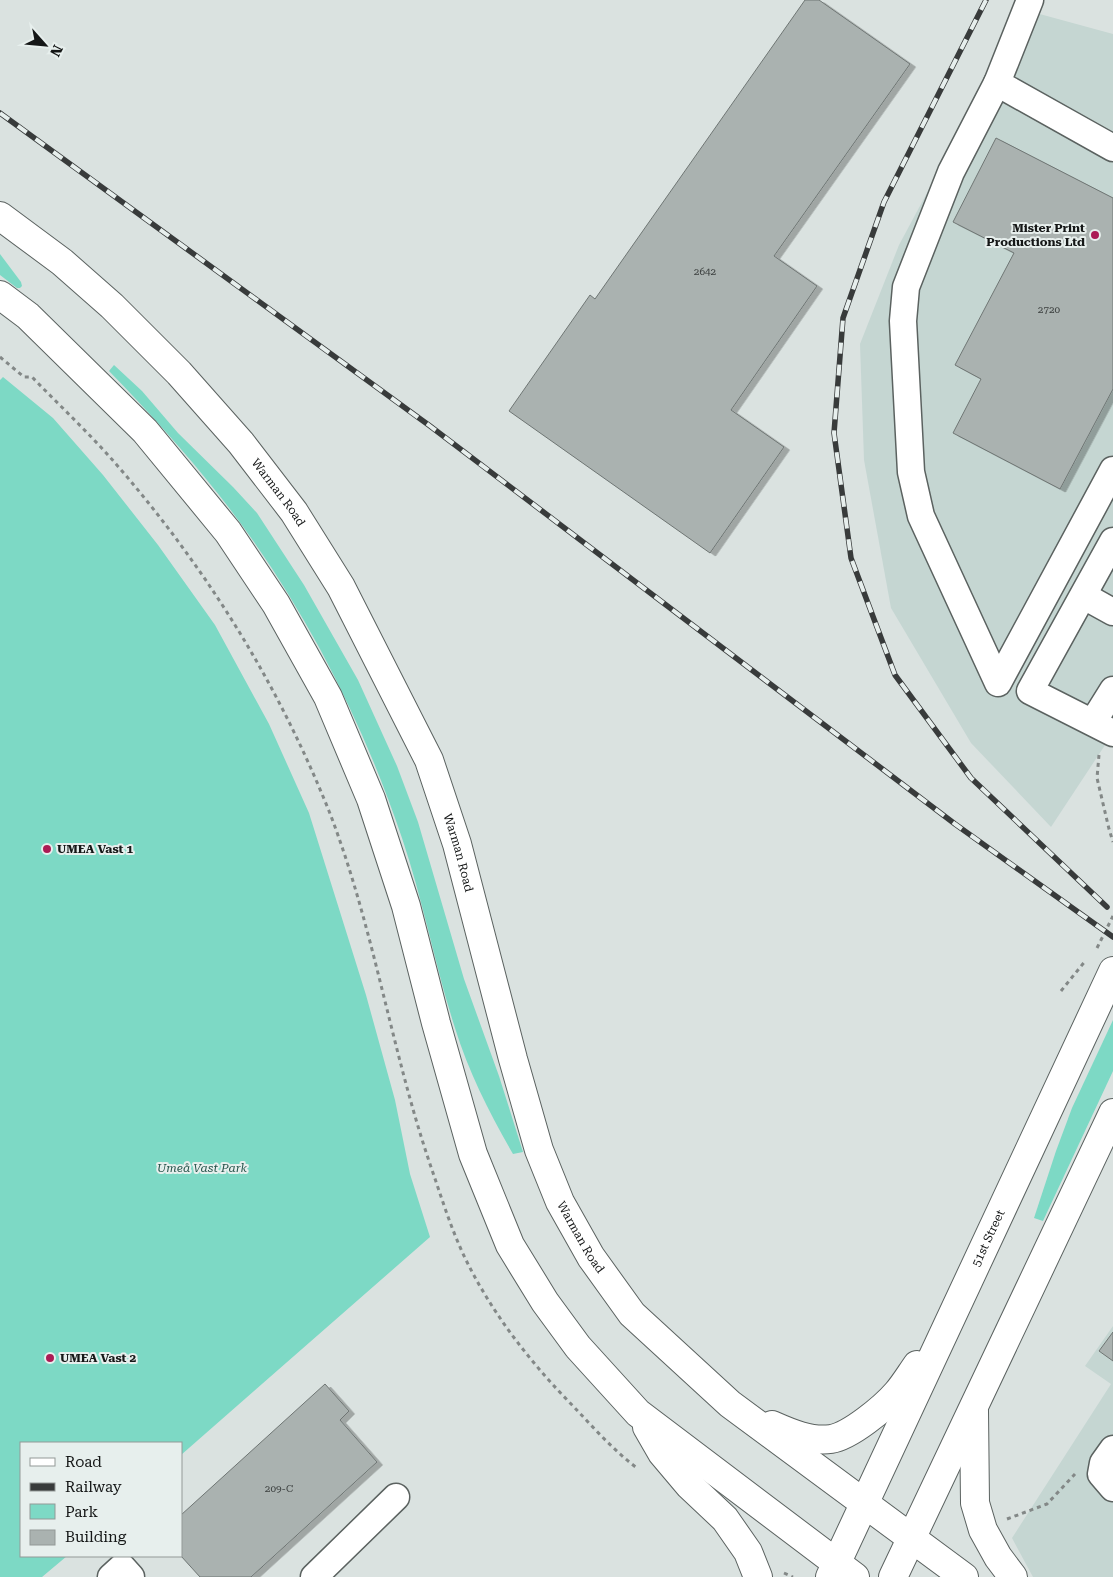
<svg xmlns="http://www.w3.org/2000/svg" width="1113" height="1577" viewBox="0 0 1113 1577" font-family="'Roboto Serif',serif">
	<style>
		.built { fill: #c5d6d2 }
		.green { fill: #7dd9c5 }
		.building { fill: #aab2b0; stroke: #6f7674; filter: url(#shadow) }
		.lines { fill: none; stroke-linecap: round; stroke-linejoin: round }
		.minor-casing { stroke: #5b6260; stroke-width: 29 }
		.major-casing { stroke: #5b6260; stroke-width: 30 }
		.path { stroke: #838887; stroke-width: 3; stroke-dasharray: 4 4; stroke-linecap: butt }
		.minor { stroke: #fff; stroke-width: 26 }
		.major { stroke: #fff; stroke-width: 28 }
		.rail-casing { stroke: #383b3b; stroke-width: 5.5 }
		.rail { stroke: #e7efed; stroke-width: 4; stroke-dasharray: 11; stroke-linecap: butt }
		.poi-dot { fill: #ab1b55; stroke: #e7efed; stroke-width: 2 }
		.labels { text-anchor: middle; stroke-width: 4; stroke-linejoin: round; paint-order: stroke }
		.number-label { font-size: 10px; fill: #3a3e3d }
		.poi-label { font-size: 12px; font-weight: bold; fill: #151717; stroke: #e7efed; text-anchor: start }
		.street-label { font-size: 12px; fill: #151717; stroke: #e7efed }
		.park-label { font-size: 12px; font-style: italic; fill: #26544b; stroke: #e7efed }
	</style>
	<defs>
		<filter id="shadow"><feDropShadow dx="5.5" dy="3" stdDeviation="0" flood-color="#0004"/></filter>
	</defs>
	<rect width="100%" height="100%" fill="#dae2e0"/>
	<g class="built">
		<path d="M1025,10l88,24v699l-62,94 -80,-84 -80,-135 -27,-148 -4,-116 39,-99z"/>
		<path d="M1113,1326v251h-80l-21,-39 99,-154 -26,-18z"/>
	</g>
	<g class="green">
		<path d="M0,254l21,28 1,4 -2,2h-3l-17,-13z"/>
		<path d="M114,365l28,26 36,42 55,54 24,26 47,72 54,95 39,86 21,56 46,157 35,97 24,76 -10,2c-23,-40 -44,-81 -58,-126 -20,-62 -32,-128 -53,-190 -41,-122 -103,-242 -183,-343 -34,-43 -71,-84 -110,-124z"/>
		<path d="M3,377l50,41 50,57 55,70 57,80 54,99 40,89 57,182 29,105 15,74 20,63 -249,218v-12h-160v113h46l-25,21h-42v-1197z"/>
		<path d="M1113,1020v51l-70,150 -9,-3 22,-67 16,-43z"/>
	</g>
	<g class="building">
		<path d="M805,0h14l91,64 -136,192 43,30 -86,124 53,37 -74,106 -201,-142 81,-116 5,4z"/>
		<path d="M996,138l117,60v191l-53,100 -107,-56 28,-54 -26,-14 59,-112 -61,-31z"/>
		<path d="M1113,1332v29l-14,-10z"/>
		<path d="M325,1384l24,27 -9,9 37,42 -126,115h-51l-19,-21v-41z"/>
	</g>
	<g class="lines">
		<g class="minor-casing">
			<g id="minor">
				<path d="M1030,0l-33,83 116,65"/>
				<path d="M997,83l-46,89 -45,115 -3,34 8,151 10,44 77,167 115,-213"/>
				<path d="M1113,541l-83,150 83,42"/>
				<path d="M1084,596l29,16"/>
				<path d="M1093,722l20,-32"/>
				<path d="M1113,1449l-10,14 -2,11 12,14"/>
				<path d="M111,1577l11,-10 9,10"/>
				<path d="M314,1577l82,-80"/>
			</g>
		</g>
		<g class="major-casing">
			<g id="major">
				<path id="s1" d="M0,216l62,46 50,44 67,67 62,70 53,69 47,75 88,173 28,84 56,215 26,91 21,52 31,55 41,57 98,90 234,173"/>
				<path d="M0,295l28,21 117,115 83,101 48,72 52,93 43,102 35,107 30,117 37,131 37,91 35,57 33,45 60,66 217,164"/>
				<path d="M974,1411l1,92 8,27 15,27 15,20"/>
				<path d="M772,1425c18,8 39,17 59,14 19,-3 53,-31 66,-46 7,-8 13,-18 20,-28"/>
				<path d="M647,1427l15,26 27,32 36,34 23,33 10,25"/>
				<path id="s2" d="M830,1577l283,-606"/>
				<path d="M893,1577l220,-464"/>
			</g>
		</g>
		<g class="path">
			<path d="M0,357l24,20h8c28,29 58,57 84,87 91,105 161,218 213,347 45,116 62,239 102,356 11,32 21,65 36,95 27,54 64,101 106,144 20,21 40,44 64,62"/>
			<path d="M1099,755l-2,23 12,51 4,13"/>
			<path d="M1097,948l16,-32"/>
			<path d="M1061,991l25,-31"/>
			<path d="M1007,1519l40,-15 28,-30"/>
			<path d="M784,1573l9,4"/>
		</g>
		<use href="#minor" class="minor"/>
		<use href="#major" class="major"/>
		<g class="rail-casing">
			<g id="rail">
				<path d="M986,0l-102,202 -41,116 -9,115 17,125 44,117 76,103 136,129"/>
				<path d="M0,113l430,313 525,398 158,113"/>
			</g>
		</g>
		<use href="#rail" class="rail"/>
	</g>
	<g class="poi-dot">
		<circle cx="1095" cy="235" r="5"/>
		<circle cx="47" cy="849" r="5"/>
		<circle cx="50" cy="1358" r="5"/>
	</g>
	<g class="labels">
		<g class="number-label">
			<text x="705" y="275">2642</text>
			<text x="1049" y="313">2720</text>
			<text x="279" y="1492">209-C</text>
		</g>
		<g class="poi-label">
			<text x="1085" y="232" text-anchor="end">Mister Print<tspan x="1085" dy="14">Productions Ltd</tspan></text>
			<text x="57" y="853">UMEA Vast 1</text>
			<text x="60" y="1362">UMEA Vast 2</text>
		</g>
		<g class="street-label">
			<text dy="4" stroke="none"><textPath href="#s1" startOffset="394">Warman Road</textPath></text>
			<text dy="4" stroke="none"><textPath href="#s1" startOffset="799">Warman Road</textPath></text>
			<text dy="4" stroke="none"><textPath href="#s1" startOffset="1204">Warman Road</textPath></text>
			<text dy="4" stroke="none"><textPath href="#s2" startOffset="374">51st Street</textPath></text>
		</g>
		<g class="park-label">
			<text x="202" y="1172">Umeå Vast Park</text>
		</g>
	</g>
	<rect x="20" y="1442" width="162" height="115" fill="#e7efed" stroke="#939997"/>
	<rect x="30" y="1458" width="25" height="8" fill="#ffffff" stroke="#939997"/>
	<text x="65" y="1467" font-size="15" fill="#151717">Road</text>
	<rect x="30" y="1483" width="25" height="8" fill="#383b3b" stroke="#939997"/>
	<text x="65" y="1492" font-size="15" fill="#151717">Railway</text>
	<rect x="30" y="1504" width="25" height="15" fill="#7dd9c5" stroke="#939997"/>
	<text x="65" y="1517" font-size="15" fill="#151717">Park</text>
	<rect x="30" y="1530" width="25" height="15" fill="#aab2b0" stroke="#939997"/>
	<text x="65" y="1542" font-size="15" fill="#151717">Building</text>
	<g transform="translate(45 45) rotate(117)" stroke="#e7efed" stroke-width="4" paint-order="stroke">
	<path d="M0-4L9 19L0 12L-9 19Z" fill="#151717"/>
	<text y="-8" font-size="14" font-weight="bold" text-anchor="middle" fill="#151717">N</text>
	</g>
</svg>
